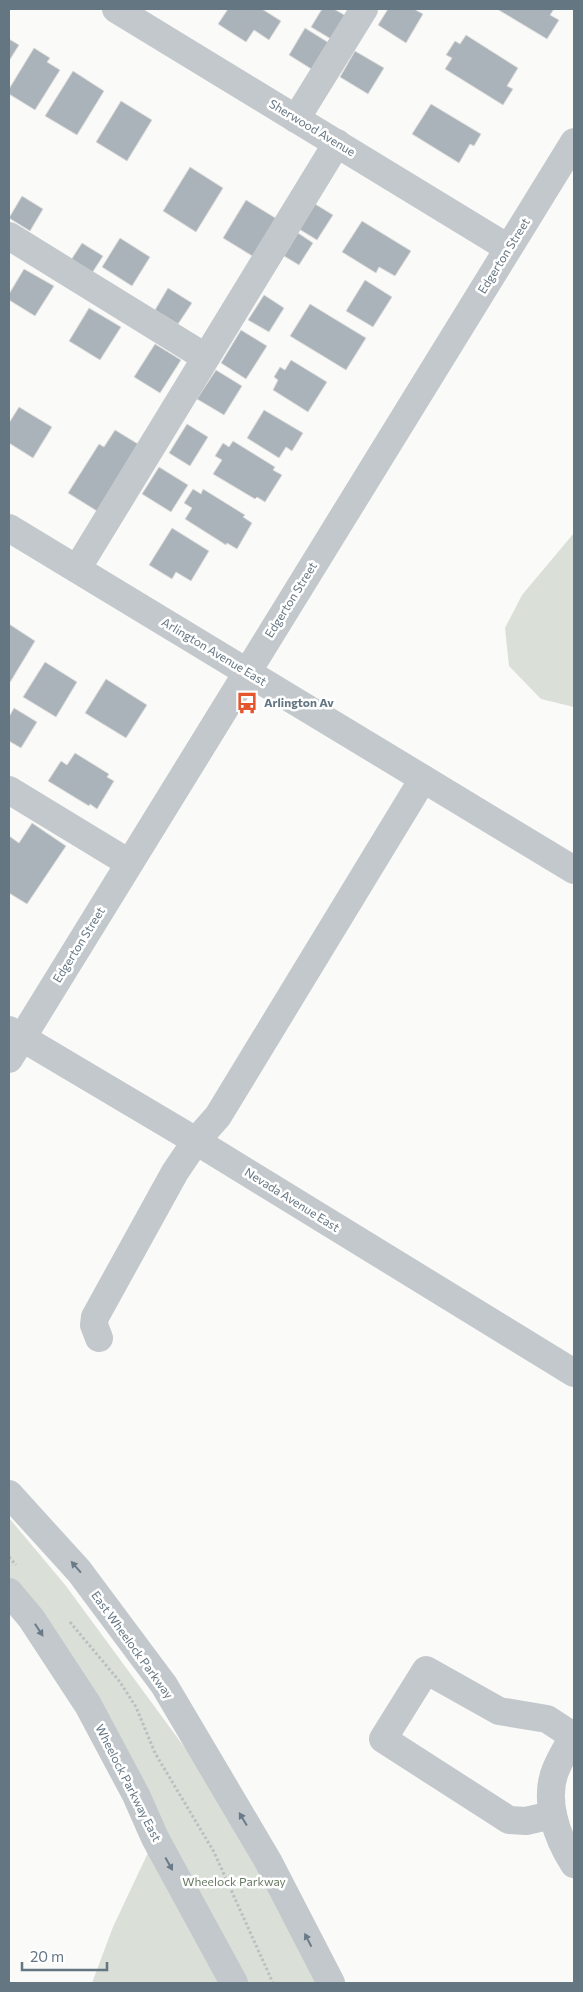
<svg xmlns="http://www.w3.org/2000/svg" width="583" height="1992" viewBox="0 0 583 1992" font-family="Commissioner,sans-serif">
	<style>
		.green { fill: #dadfd7 }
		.building { fill: #aab3b9; stroke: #dcdcda }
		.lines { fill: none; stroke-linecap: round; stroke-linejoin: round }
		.path { stroke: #bbbfc2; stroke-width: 3; stroke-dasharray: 2.5 2.5; stroke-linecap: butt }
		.minor { stroke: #c3c8cc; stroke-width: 28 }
		.oneway { fill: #6a7a87 }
		.labels { text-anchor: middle; stroke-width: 5; stroke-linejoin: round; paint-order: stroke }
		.street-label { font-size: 12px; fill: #657683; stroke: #fff }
		.poi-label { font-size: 12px; font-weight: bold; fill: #657683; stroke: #fff; text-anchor: start }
		.park-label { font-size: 12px; fill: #687a64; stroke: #fff }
	</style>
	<rect width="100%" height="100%" fill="#fafaf8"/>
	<g class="green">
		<path d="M574,533v174l-33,-8 -32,-33 -4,-38 17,-33z"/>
		<path d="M9,1518l57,68 188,256 76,141h-82l-48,-85 -191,-315z"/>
		<path d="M155,1838l79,145h-142l21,-56z"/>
	</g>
	<g class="building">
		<path d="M228,9h34l19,12 -12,19 -15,-10 -8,12 -28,-18z"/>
		<path d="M322,9h12l12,7 -15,23 -20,-12z"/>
		<path d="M388,9h26l9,5 -17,29 -28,-18z"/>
		<path d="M497,9h57l-4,6 9,5 -12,19z"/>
		<path d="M305,28l24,15 -16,27 -24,-15z"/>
		<path d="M466,35l52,33 -11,18 6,3 -10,16 -58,-36 7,-11 -6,-3 9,-14 5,3z"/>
		<path d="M9,39l10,6 -10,16z"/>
		<path d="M34,48l16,10 -3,4 13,8 -25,40 -26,-16v-5z"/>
		<path d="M355,51l29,17 -16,26 -28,-17z"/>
		<path d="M73,71l31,20 -27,44 -32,-19z"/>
		<path d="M121,101l31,19 -25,41 -31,-19z"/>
		<path d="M431,104l50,30 -7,12 -4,-2 -11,19 -47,-29z"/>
		<path d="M190,167l33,21 -27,44 -33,-21z"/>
		<path d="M22,196l21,13 -13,22 -21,-13z"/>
		<path d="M246,200l31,19 -23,38 -31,-19z"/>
		<path d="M315,204l18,11 -16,25 -18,-11z"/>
		<path d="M362,221l49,30 -16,25 -16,-9 -3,6 -34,-21z"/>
		<path d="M298,233l15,10 -14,22 -15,-9z"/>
		<path d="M120,238l30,19 -18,29 -30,-19z"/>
		<path d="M82,243l21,13 -11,17 -21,-13z"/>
		<path d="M24,269l30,17 -19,30 -26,-16v-6z"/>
		<path d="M365,280l27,17 -19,30 -27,-16z"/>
		<path d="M168,288l24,15 -14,21 -23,-14z"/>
		<path d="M264,295l20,13 -15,24 -21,-12z"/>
		<path d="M310,304l56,34 -20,32 -56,-34z"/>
		<path d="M89,308l32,19 -21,33 -31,-19z"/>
		<path d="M241,330l26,16 -21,33 -25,-16z"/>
		<path d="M155,344l26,16 -21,33 -26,-16z"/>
		<path d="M291,360l36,22 -19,30 -35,-22 5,-10 -4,-3 6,-10 5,3z"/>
		<path d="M216,370l26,16 -18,29 -27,-16z"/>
		<path d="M19,407l33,20 -19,31 -24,-15v-20z"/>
		<path d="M264,410l39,23 -11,18 -6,-4 -7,11 -32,-20z"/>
		<path d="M187,424l21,13 -18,29 -21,-13z"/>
		<path d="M115,430l23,14 -41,67 -29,-18 31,-49 5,3z"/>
		<path d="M233,441l42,26 -2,3 9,5 -17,27 -8,-5 -2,2 -42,-25 9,-14 -7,-4 8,-13 6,4z"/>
		<path d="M159,467l29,18 -17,27 -29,-18z"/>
		<path d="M193,489l8,5 2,-5 42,26 -2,2 9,6 -15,26 -10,-6 -1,2 -41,-26 7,-11 -8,-5z"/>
		<path d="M172,528l37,23 -18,30 -15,-9 -4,7 -23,-14z"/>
		<path d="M9,624l26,17 -26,43z"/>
		<path d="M45,662l32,20 -21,35 -33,-20z"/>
		<path d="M106,679l41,26 -21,33 -41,-25z"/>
		<path d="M14,708l23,14 -16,26 -12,-7v-24z"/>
		<path d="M75,753l34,21 -2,3 7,4 -17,28 -7,-5 -1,2 -41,-25 13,-20 6,4z"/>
		<path d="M32,823l34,23 -39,58 -18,-11v-57l10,7z"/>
	</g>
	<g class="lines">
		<g class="path">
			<path d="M9,1557l7,8"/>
			<path d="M70,1622l50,60 16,25 19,46 59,99 59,131"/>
		</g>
		<g class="minor">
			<path d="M116,9l392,239"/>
			<path d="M296,119l68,-110"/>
			<path d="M9,236l196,121"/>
			<path d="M9,528l565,342"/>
			<path d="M77,569l260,-426"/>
			<path d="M9,790l120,73"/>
			<path d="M9,1030l187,111 378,232"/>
			<path d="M9,1059l565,-917"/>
			<path d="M99,1338l-5,-13 1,-8 80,-145 21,-31 22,-25 205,-337"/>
			<path d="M9,1494l70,77 85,114 104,176 63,122"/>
			<path d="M9,1592l22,26 57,87 48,90 19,43 79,145"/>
			<path d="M574,1735c-6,11 -13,22 -18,34 -13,30 1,69 18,95"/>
			<path d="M552,1815l-26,6 -17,-1 -126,-81 43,-69 73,41 48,8 26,17"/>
		</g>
	</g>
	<defs><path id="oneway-solid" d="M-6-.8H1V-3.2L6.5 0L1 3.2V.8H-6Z" transform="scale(1.25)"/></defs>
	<g class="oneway">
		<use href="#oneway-solid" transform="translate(76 1567) rotate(-131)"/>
		<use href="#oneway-solid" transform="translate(39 1630) rotate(57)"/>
		<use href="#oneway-solid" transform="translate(243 1819) rotate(-121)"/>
		<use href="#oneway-solid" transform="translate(169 1864) rotate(61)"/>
		<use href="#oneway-solid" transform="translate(308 1940) rotate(-117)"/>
	</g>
	<defs>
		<g id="bus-bare" transform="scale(1.725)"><path d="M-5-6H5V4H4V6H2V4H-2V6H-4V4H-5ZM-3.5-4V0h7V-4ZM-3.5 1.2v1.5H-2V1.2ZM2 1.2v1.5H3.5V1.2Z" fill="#e4572e" stroke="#fff" stroke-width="2.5" paint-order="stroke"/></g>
	</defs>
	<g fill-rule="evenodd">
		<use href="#bus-bare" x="247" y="703"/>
	</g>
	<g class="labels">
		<g class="street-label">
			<text transform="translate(312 128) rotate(31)" y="4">Sherwood Avenue</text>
			<text transform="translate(504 256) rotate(-58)" y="4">Edgerton Street</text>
			<text transform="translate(291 600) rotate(-58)" y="4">Edgerton Street</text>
			<text transform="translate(214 652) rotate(31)" y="4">Arlington Avenue East</text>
			<text transform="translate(79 945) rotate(-58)" y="4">Edgerton Street</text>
			<text transform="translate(292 1200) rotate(32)" y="4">Nevada Avenue East</text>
			<text transform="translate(132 1645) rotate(54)" y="4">East Wheelock Parkway</text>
			<text transform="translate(128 1783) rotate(63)" y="4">Wheelock Parkway East</text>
		</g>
		<g class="poi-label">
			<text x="264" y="707">Arlington Av</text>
		</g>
		<g class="park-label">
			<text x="234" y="1886">Wheelock Parkway</text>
		</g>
	</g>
	<rect width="583" height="1992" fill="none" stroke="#657683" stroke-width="20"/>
	<path d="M22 1962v8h85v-8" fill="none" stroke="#657683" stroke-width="2.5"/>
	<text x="30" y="1962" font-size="15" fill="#657683" stroke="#ffffff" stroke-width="4" paint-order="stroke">20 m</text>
</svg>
